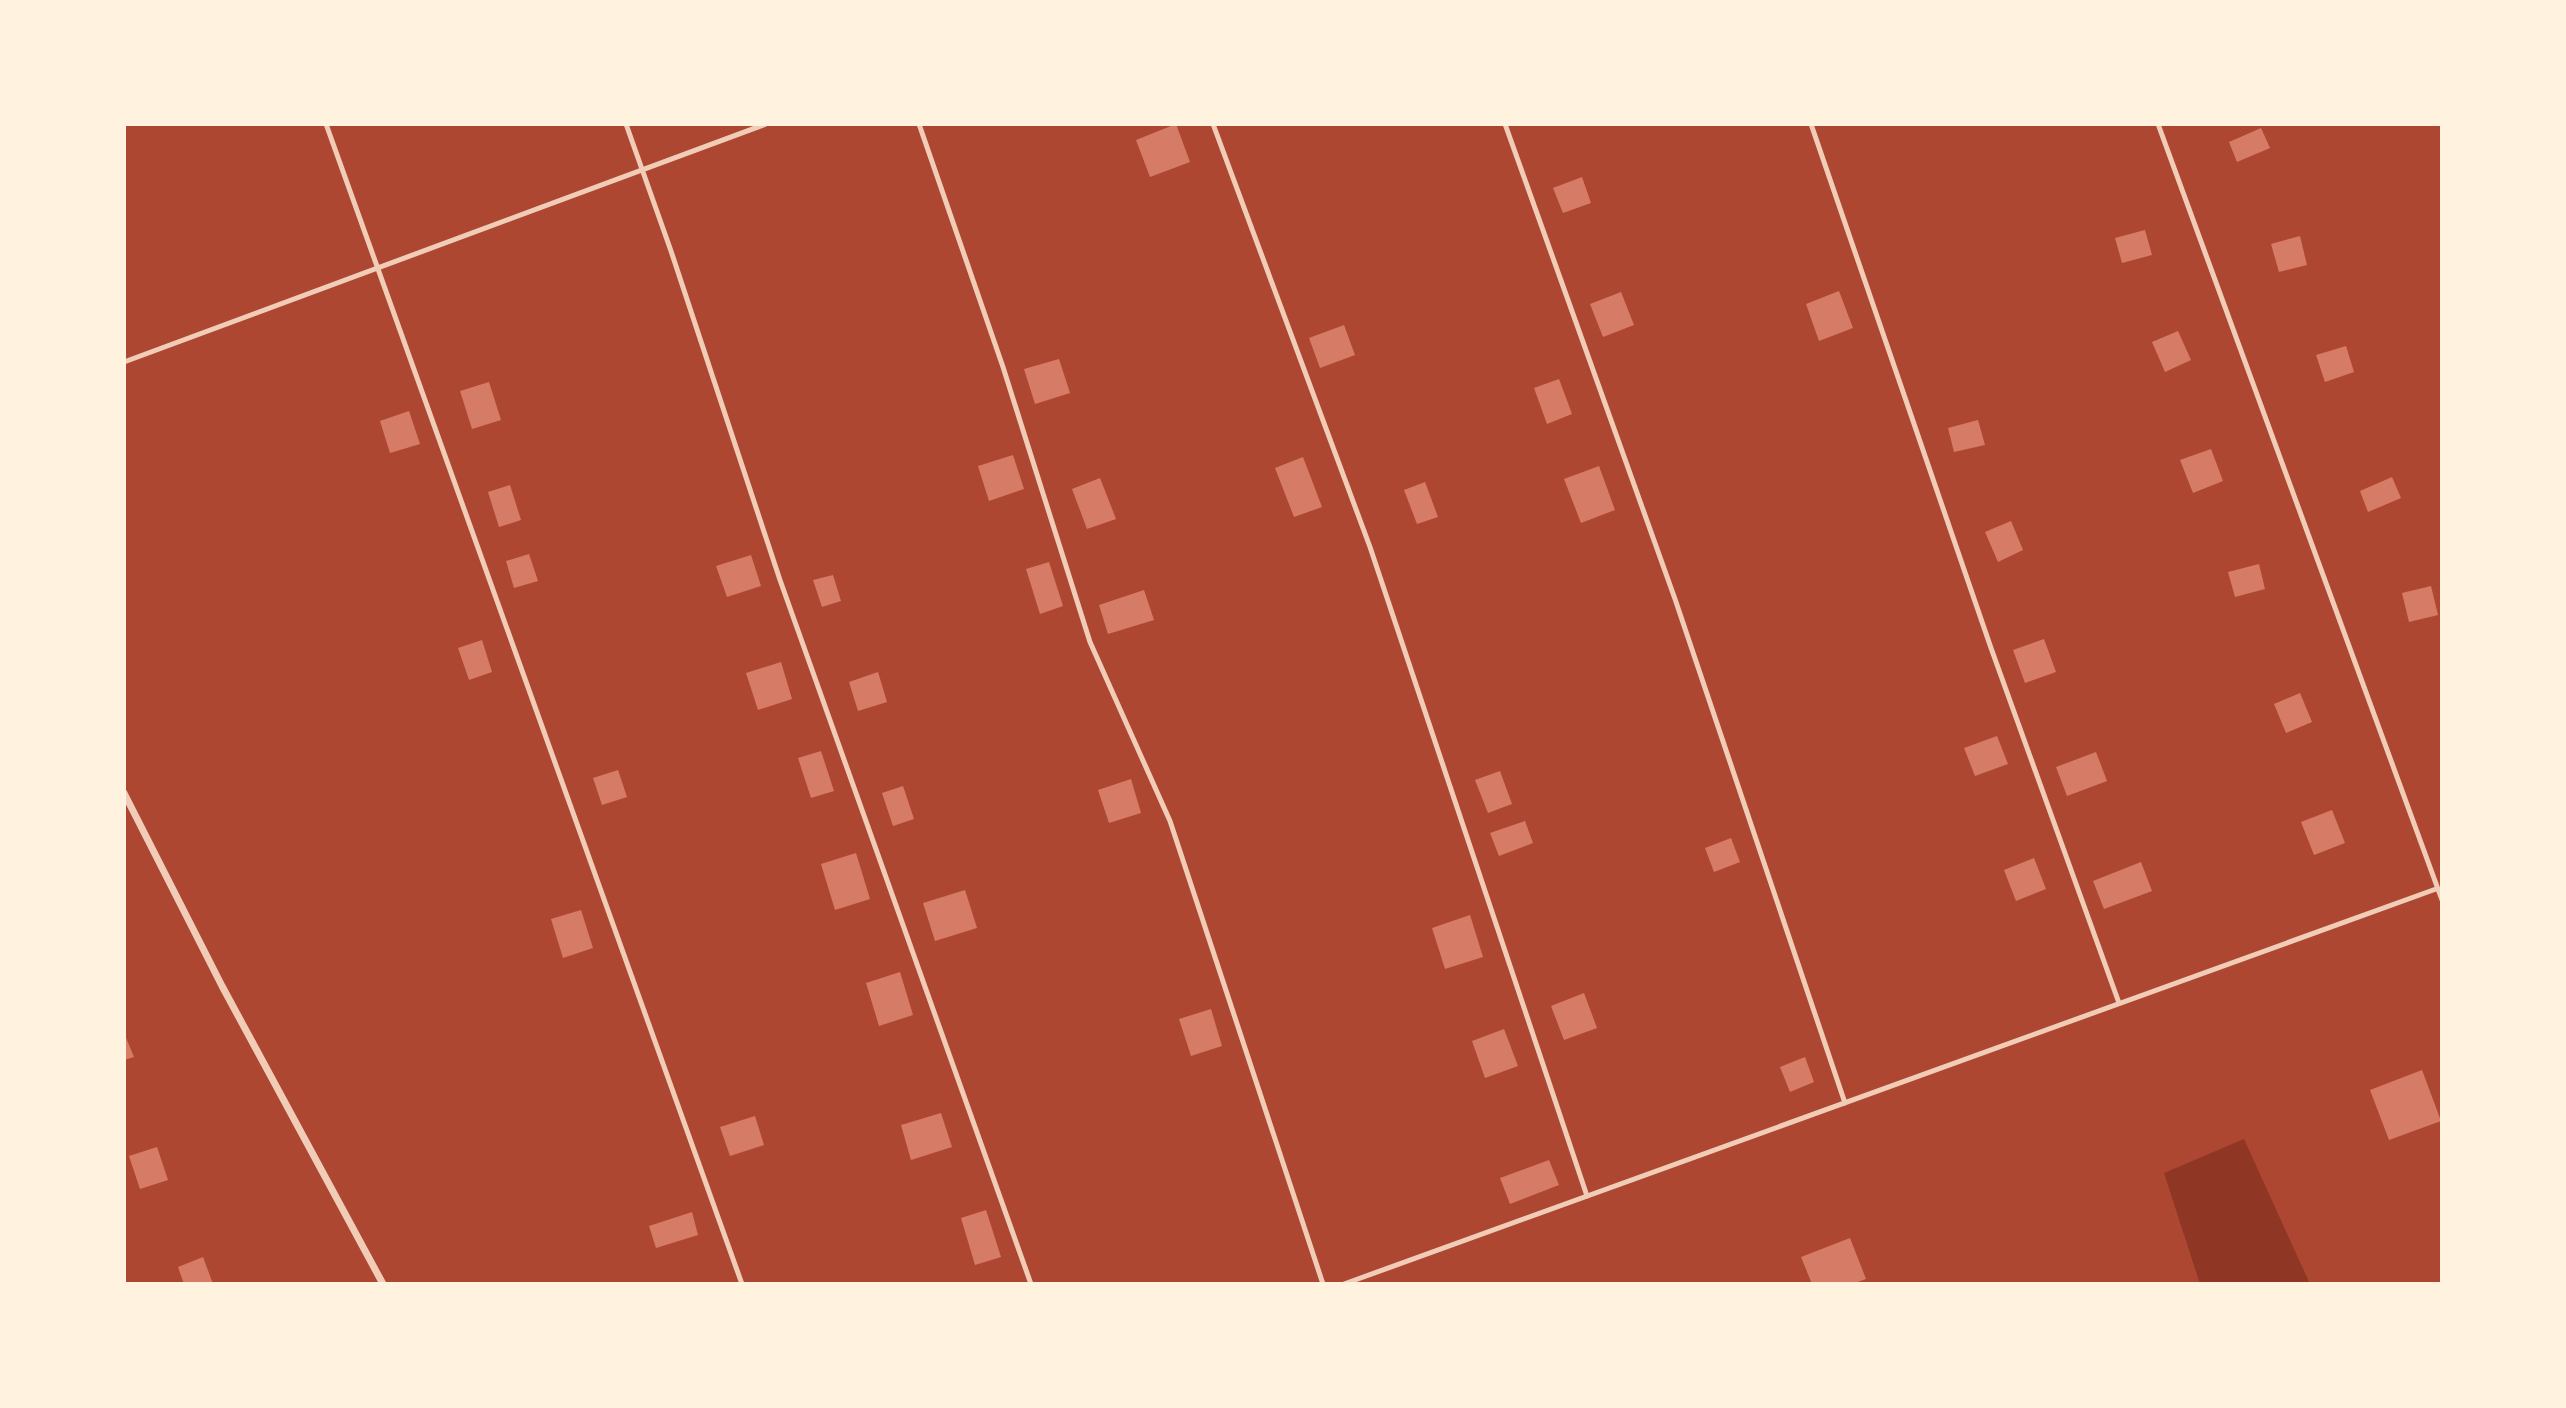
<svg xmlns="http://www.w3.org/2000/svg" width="2566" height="1408" viewBox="0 0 2566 1408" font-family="'PT Sans',sans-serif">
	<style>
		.green { fill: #ae4732 }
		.water { fill: #8f3625 }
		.building { fill: #d67c66 }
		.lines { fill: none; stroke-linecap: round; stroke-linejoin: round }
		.service { stroke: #f1ccb7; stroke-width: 5 }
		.minor { stroke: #f1ccb7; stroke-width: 7 }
	</style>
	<rect width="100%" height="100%" fill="#c8553d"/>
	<rect class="green" x="124" y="124" width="2318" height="1160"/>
	<path class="water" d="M2244,1139l66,145h-110l-36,-111z"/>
	<g class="building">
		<path d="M1176,124l14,38 -40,15 -14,-37z"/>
		<path d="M2261,128l9,20 -33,14 -8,-20z"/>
		<path d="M1582,177l9,26 -28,10 -10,-25z"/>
		<path d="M2145,230l7,25 -30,8 -7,-25z"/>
		<path d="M2300,236l7,29 -28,7 -8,-28z"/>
		<path d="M1839,291l14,37 -34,13 -13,-37z"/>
		<path d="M1621,292l13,33 -31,12 -13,-33z"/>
		<path d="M1344,325l11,30 -35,13 -11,-30z"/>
		<path d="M2178,331l13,29 -26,12 -13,-30z"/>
		<path d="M2346,346l8,26 -29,10 -9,-27z"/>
		<path d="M1059,359l11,34 -35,11 -11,-35z"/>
		<path d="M1559,379l13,35 -25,10 -13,-36z"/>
		<path d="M489,382l12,38 -29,9 -12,-38z"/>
		<path d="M409,411l11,33 -30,9 -10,-32z"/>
		<path d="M1978,420l7,25 -31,7 -6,-24z"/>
		<path d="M2211,449l12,32 -30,12 -13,-33z"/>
		<path d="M1013,455l11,34 -35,12 -11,-35z"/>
		<path d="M1303,457l19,50 -28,10 -19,-49z"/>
		<path d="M1599,466l16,44 -34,13 -17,-44z"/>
		<path d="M2392,477l9,21 -33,14 -8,-21z"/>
		<path d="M1100,478l16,41 -29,10 -15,-40z"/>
		<path d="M1425,482l13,35 -21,7 -13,-34z"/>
		<path d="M510,485l11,35 -22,7 -11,-35z"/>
		<path d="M2011,521l12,29 -25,12 -13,-30z"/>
		<path d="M529,554l9,27 -24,7 -8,-27z"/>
		<path d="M751,555l10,31 -34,11 -11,-31z"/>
		<path d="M1049,562l14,44 -23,8 -14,-45z"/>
		<path d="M2259,564l6,25 -30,8 -7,-25z"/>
		<path d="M833,575l8,26 -19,6 -9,-27z"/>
		<path d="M2431,586l7,29 -29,7 -7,-29z"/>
		<path d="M1144,590l10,30 -46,14 -9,-29z"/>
		<path d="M2044,639l12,33 -31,11 -12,-33z"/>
		<path d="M482,640l10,32 -23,8 -11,-32z"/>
		<path d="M781,662l11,37 -34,11 -12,-37z"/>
		<path d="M878,672l9,30 -29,9 -9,-29z"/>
		<path d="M2300,693l12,29 -26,11 -12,-29z"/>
		<path d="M1997,736l11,28 -33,12 -11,-28z"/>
		<path d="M821,751l13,40 -23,7 -13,-40z"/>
		<path d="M2096,752l11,29 -40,15 -11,-29z"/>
		<path d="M618,770l9,27 -25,8 -9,-27z"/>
		<path d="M1500,771l12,33 -24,9 -13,-33z"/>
		<path d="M1131,779l10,34 -32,10 -11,-33z"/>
		<path d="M903,786l11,33 -21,7 -11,-33z"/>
		<path d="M2332,810l13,33 -31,12 -13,-33z"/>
		<path d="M1525,821l8,22 -34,13 -9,-23z"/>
		<path d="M1731,838l9,24 -26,10 -9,-24z"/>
		<path d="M856,853l14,46 -35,11 -14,-46z"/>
		<path d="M2034,858l12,31 -30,12 -12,-31z"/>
		<path d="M2141,862l11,29 -48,18 -11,-28z"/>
		<path d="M965,890l12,38 -42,13 -12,-38z"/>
		<path d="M581,910l12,38 -30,10 -12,-39z"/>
		<path d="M1470,915l13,42 -38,12 -13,-41z"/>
		<path d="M900,972l13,43 -34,11 -13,-43z"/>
		<path d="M1584,993l13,35 -33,12 -13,-34z"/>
		<path d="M1211,1009l11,37 -31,10 -12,-37z"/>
		<path d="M1504,1029l14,37 -33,12 -13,-37z"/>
		<path d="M124,1033l10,24 -10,3z"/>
		<path d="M1805,1057l9,25 -24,10 -10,-25z"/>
		<path d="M2422,1070l19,51 -52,19 -19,-50z"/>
		<path d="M941,1113l11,34 -41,13 -10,-35z"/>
		<path d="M755,1116l9,29 -34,11 -10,-29z"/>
		<path d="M157,1147l11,33 -28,9 -11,-33z"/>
		<path d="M1549,1160l10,25 -49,19 -10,-26z"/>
		<path d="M986,1210l15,47 -26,8 -14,-47z"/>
		<path d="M692,1212l6,23 -42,13 -7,-22z"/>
		<path d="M1850,1238l16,41 -14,5h-40l-11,-27z"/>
		<path d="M203,1257l10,27h-29l-6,-17z"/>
	</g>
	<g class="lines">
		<g class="service">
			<path d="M326,124l416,1160"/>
			<path d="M626,124l45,127 109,329 251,704"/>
			<path d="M919,124l84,243 87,275 80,179 153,463"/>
			<path d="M1213,124l157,423 217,649"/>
			<path d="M1505,124l170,475 170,504"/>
			<path d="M1811,124l180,524 128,355"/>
			<path d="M2158,124l284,776"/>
			<path d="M124,362l642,-238"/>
			<path d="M1344,1284l1092,-395"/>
		</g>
		<path class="minor" d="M124,793l98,193 161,298"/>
	</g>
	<rect width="2566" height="1408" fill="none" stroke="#fff3e0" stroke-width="252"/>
</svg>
